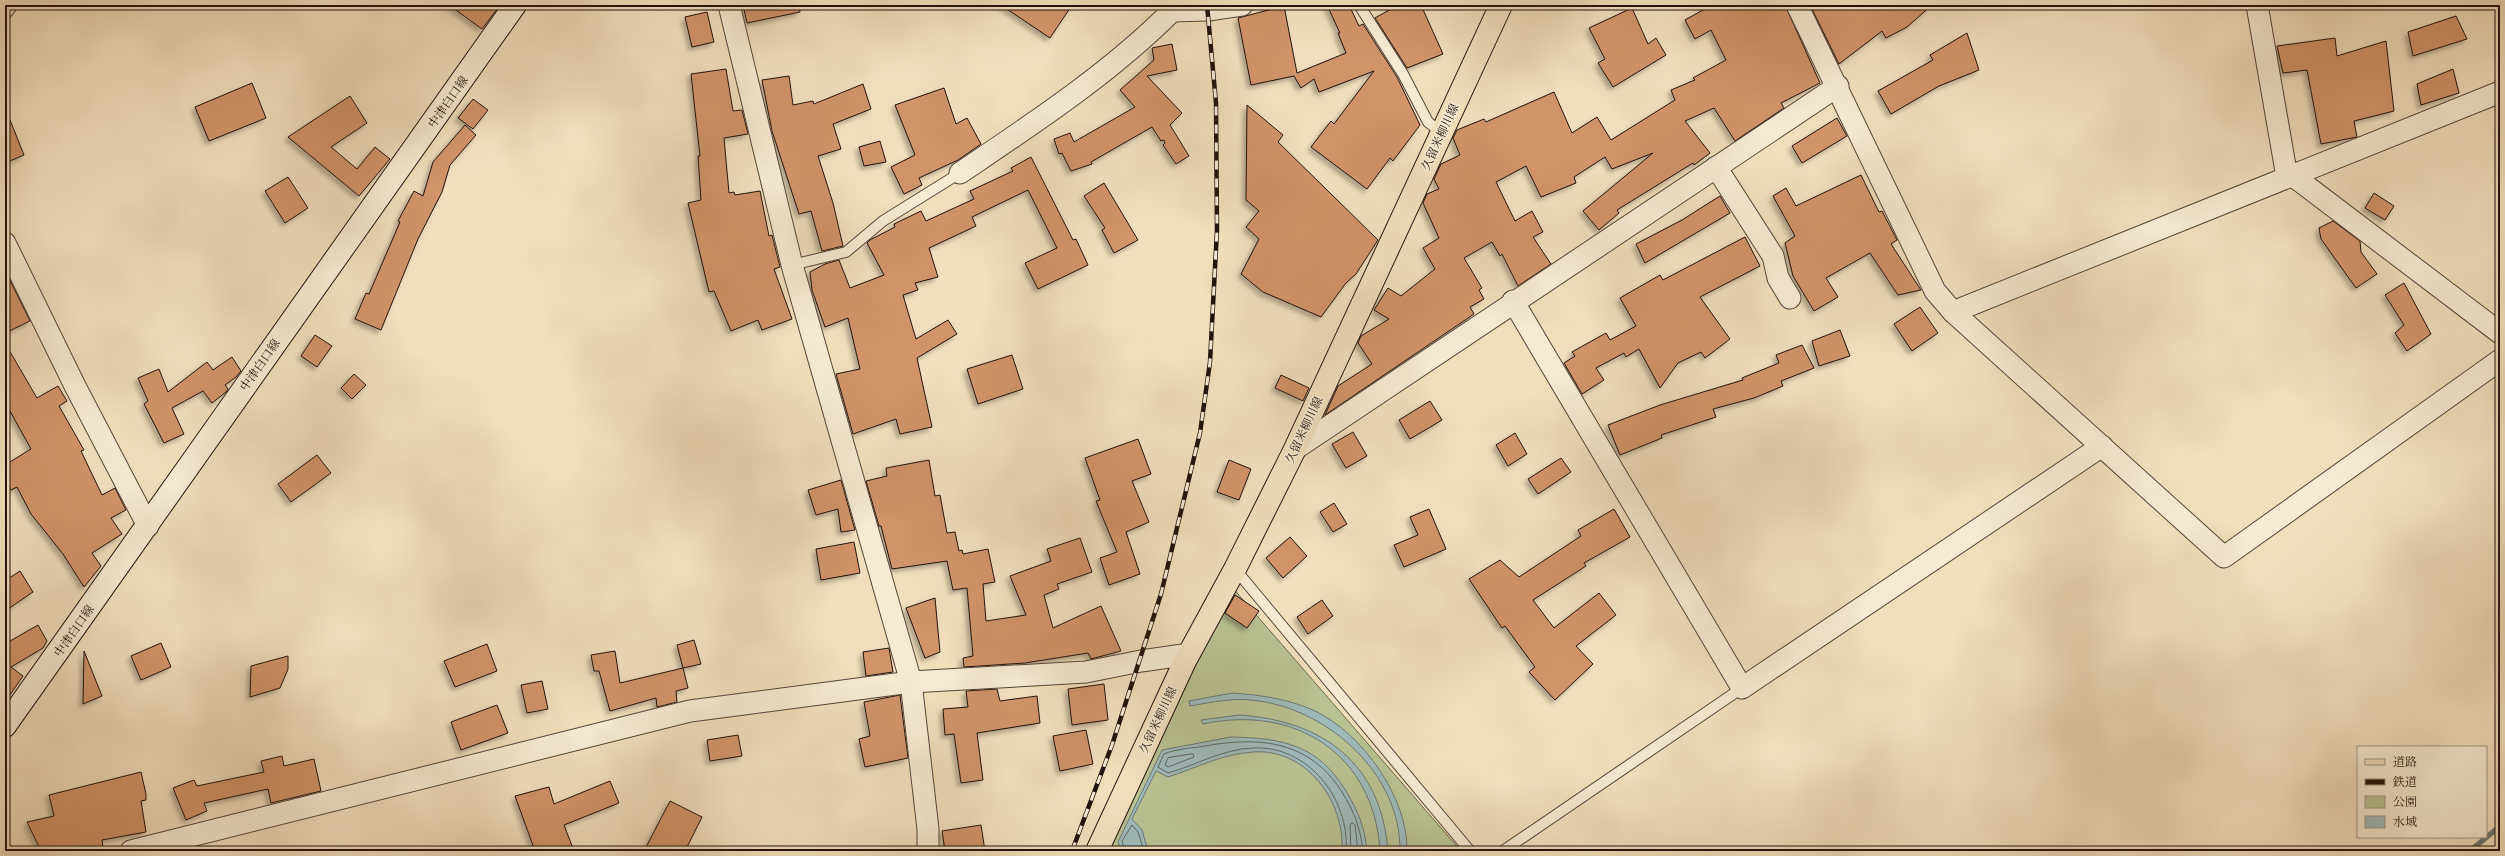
<svg xmlns="http://www.w3.org/2000/svg" width="2505" height="856" viewBox="0 0 2505 856" font-family="'IM FELL French Canon','Noto Serif JP',serif">
	<style>
		.green { fill: #b9c291; stroke: #6d6a4f }
		.water { fill: #9fbabb; stroke: #6d7775 }
		.lines { fill: none; stroke-linecap: round; stroke-linejoin: round }
		.shore { stroke: #606664; stroke-width: 1 }
		.stream { stroke: #6d7775; stroke-width: 5.5 }
		.building { fill: #d0936a; stroke: #21120d; filter: url(#shadow) }
		.lane-casing { stroke: #554539; stroke-width: 12 }
		.street-casing { stroke: #554539; stroke-width: 23 }
		.secondary-casing { stroke: #21120d; stroke-width: 24 }
		.primary-casing { stroke: #21120d; stroke-width: 24 }
		.lane { stroke: #f6ead3; stroke-width: 10 }
		.street { stroke: #f6ead3; stroke-width: 21 }
		.secondary { stroke: #f6ead3; stroke-width: 22 }
		.primary { stroke: #f1dfbc; stroke-width: 22 }
		.rail-casing { stroke: #21120d; stroke-width: 4.5 }
		.rail { stroke: #f6ead3; stroke-width: 3; stroke-dasharray: 9; stroke-linecap: butt }
		.labels { text-anchor: middle; stroke-width: 3; stroke-linejoin: round; paint-order: stroke }
		.street-label { font-size: 12px; fill: #21120d; stroke: #f6ead3 }
	</style>
	<defs>
		<filter id="shadow"><feDropShadow dx="-3.5" dy="3.5" stdDeviation="2" flood-color="#0004"/></filter>
	</defs>
	<rect width="100%" height="100%" fill="#f1dfbc"/>
	<filter id="stains"><feTurbulence type="fractalNoise" baseFrequency=".005" numOctaves="4"/><feColorMatrix values="0 0 0 0 .2 0 0 0 0 .09 0 0 0 0 .02 0 0 0 .5 -.17"/></filter>
	<radialGradient id="worn" r=".72"><stop offset=".6" stop-color="#630" stop-opacity="0"/><stop offset="1" stop-color="#630" stop-opacity=".3"/></radialGradient>
	<path class="green" d="M1232,587l229,264h-352z"/>
	<g class="water">
		<path d="M1232,693c29,2 57,6 83,18 48,23 93,87 92,140h-7c1,-76 -70,-140 -141,-150 -24,-4 -46,1 -69,5l-1,-5z"/>
		<path d="M1240,715c83,6 141,48 148,136h-8c-6,-97 -85,-147 -177,-127l-2,-4z"/>
		<path d="M1231,737c52,1 87,8 115,54 12,20 19,37 21,60h-25c3,-49 -35,-103 -89,-99 -31,2 -57,16 -85,25l-12,-6 -24,48 10,11 6,21h-26l-4,-9 44,-92z"/>
	</g>
	<g class="lines">
		<g class="shore">
			<path d="M1193,754l1,3 -26,10 -3,-2 3,-7z"/>
			<path d="M1125,851l-3,-10 10,-16 6,7 6,19"/>
			<path d="M1346,851c4,-52 -38,-106 -93,-103 -31,1 -56,17 -85,25l-10,-6 6,-13c11,-5 29,-6 41,-8 55,-10 105,-5 137,46 13,21 18,35 21,59"/>
			<path d="M1351,851l-1,-26 2,-2 3,2 3,26"/>
		</g>
		<path class="stream" d="M2470,851l30,-25"/>
	</g>
	<g class="building">
		<path d="M449,5h51l-18,24z"/>
		<path d="M743,5h56l1,7 -53,11z"/>
		<path d="M1001,5h71l-22,33z"/>
		<path d="M1327,5h22l10,21 4,-2 34,53 23,48 -27,36 -3,-3 -23,31 -56,-42 20,-26 3,3 40,-53 -55,21 -5,-13 -13,9 -7,-12 -43,9 -13,-67 46,-12 13,67 49,-20 -8,-20h2z"/>
		<path d="M1398,5h23l22,49 -36,14 -32,-50z"/>
		<path d="M1712,5h73l35,78 -39,20 3,5 -49,33 -21,-33 -29,13 25,32 -16,12 -1,-2 -76,47 2,3 -20,17 -16,-19 70,-58 -41,16 -7,-12 -31,20 2,6 -35,14 -15,-31 -30,16 19,39 17,-10 11,21 -10,5 18,27 -33,22 -16,-32 -2,2 -8,-14 -28,16 18,30 -3,2 5,9 -14,8 4,7 -149,101 13,-29 34,-22 -14,-21 3,-7 28,-17 -15,-9 14,-22 13,8 34,-27 -12,-21 16,-10 -16,-35 4,-9 12,-5 -5,-10 7,-15 19,-9 -7,-17 4,-8 27,-11 2,3 68,-30 18,41 25,-16 14,23 64,-40 -4,-10 24,-10 -2,-2 33,-18 -15,-30 -16,9 -10,-19z"/>
		<path d="M1810,5h122l-25,22 -21,11 -4,-7 -43,33z"/>
		<path d="M1632,8l16,36 8,-6 10,17 -53,32 -15,-24 7,-4 -16,-31z"/>
		<path d="M707,12l7,30 -22,5 -7,-30z"/>
		<path d="M2456,16l11,23 -54,17 -5,-24z"/>
		<path d="M1967,33l12,37 -40,16 -48,28 -13,-23 55,-31 -3,-5z"/>
		<path d="M2335,38l2,18 49,-15 8,70 -40,10 3,16 -36,7 -14,-74 -24,3 -6,-27z"/>
		<path d="M1172,44l5,26 -30,6 35,37 -12,12 19,31 -13,8 -13,-19 2,-2 -1,-3 -3,1 -9,-14 -61,35 1,2 -21,7 -9,-18 -3,1 -5,-15 16,-6 4,9 61,-35 -15,-17 34,-30 -2,-12z"/>
		<path d="M726,69l7,42 9,-1 6,24 -24,4 5,55 5,-1 1,3 25,-4 9,45 3,-1 8,32 -6,2 18,50 -30,11 -4,-10 -27,11 -17,-40 -5,1 -21,-89 13,-3 -3,-44h2l-9,-82z"/>
		<path d="M2453,69l6,24 -38,12 -4,-21z"/>
		<path d="M789,76l4,29 20,-4 1,3 49,-20 8,25 -38,15 8,25 -23,7 15,47 10,43 -21,5 -11,-40 -12,3 -27,-83 -10,-51z"/>
		<path d="M252,83l14,35 -57,23 -14,-34z"/>
		<path d="M944,88l12,36 11,-6 14,26 -23,16 -39,18 3,7 -18,9 -13,-27 24,-12 -20,-50z"/>
		<path d="M350,96l17,27 -36,24 26,22 18,-22 15,12 -31,37 -71,-59z"/>
		<path d="M473,99l15,11 -15,19 -15,-11z"/>
		<path d="M1247,105l36,30 -5,7 100,98 -22,34 -10,9 -25,34 -58,-25 -22,-18 18,-35 -13,-12 13,-16 -13,-11z"/>
		<path d="M6,110l18,45 -19,8v-52z"/>
		<path d="M1837,118l10,18 -45,27 -10,-17z"/>
		<path d="M465,125l11,10 -26,30 -8,27 -24,47 -37,91 -26,-11 11,-26 3,1 31,-72 -2,-1 16,-30 9,5 10,-34z"/>
		<path d="M880,141l6,21 -22,4 -5,-19z"/>
		<path d="M1031,157l42,83 3,-1 12,26 -50,24 -13,-26 32,-15 -29,-58 -56,27 4,9 -47,22 9,29 -23,6 3,7 -15,5 13,44 32,-19 9,14 -40,24 15,69 -32,7 -4,-15 -43,15 -17,-60 24,-5 -12,-51 -23,9 -13,-37 -2,-18 15,-8 14,-4 11,28 34,-13 -17,-32 3,-3 25,-13 -1,-3 27,-13 5,10 48,-22 -4,-8 43,-20 -2,-3z"/>
		<path d="M1861,175l18,37 3,-1 15,29 -6,4 30,46 -23,5 -28,-42 -44,25 12,19 -24,14 -21,-35 -8,-33 10,-7 -22,-40 13,-8 10,18z"/>
		<path d="M288,177l20,31 -23,15 -20,-32z"/>
		<path d="M1104,183l34,57 -24,13 -12,-23 3,-2 -21,-32z"/>
		<path d="M2374,193l20,13 -9,14 -20,-12z"/>
		<path d="M1720,196l10,17 -85,50 -9,-19 46,-24z"/>
		<path d="M2333,221l27,20 1,11 16,22 -21,14 -35,-49 -2,-11z"/>
		<path d="M1745,237l15,29 -60,31 30,42 -25,19 -4,-6 -23,11 -18,25 -21,-39 -13,8 -2,-4 -28,15 8,12 -22,14 -18,-31 11,-7 -3,-4 34,-19 4,7 26,-14 -16,-28 40,-23 3,5z"/>
		<path d="M5,270l25,51 -25,12z"/>
		<path d="M2404,283l27,51 -24,17 -12,-18 9,-8 -19,-30z"/>
		<path d="M1920,307l18,26 -26,18 -18,-27z"/>
		<path d="M1840,330l10,26 -31,10 -7,-25z"/>
		<path d="M315,335l17,11 -15,21 -16,-11z"/>
		<path d="M5,343l32,55 21,-12 9,15 -8,5 25,44 -3,1 21,44 13,-7 11,22 -15,8 11,16 -30,19 9,13 -17,21 -21,-33 -32,-40 -14,-27 -6,3 -6,-9v-16l26,-16 -26,-47z"/>
		<path d="M1802,345l12,23 -33,13 2,5 -29,12 -41,11 3,8 -55,18 1,3 -42,17 -12,-30 52,-20 83,-25 -1,-2 37,-15 -3,-8z"/>
		<path d="M1012,355l11,34 -45,15 -11,-35z"/>
		<path d="M232,357l9,14 -5,6 -11,8 3,4 -2,3 -14,11 -9,-12 -31,17 12,26 -20,9 -20,-39 4,-3 -10,-23 21,-9 9,23 39,-30 6,8z"/>
		<path d="M354,374l12,11 -14,14 -11,-11z"/>
		<path d="M1281,375l28,13 -6,13 -28,-13z"/>
		<path d="M1430,401l12,19 -32,19 -11,-19z"/>
		<path d="M1353,432l14,24 -21,12 -14,-24z"/>
		<path d="M1515,433l12,21 -19,12 -12,-21z"/>
		<path d="M1138,439l13,35 -19,7 17,41 -23,10 14,42 -31,11 -9,-27 17,-6 -21,-51 4,-1 -15,-42z"/>
		<path d="M317,455l14,18 -40,29 -13,-18z"/>
		<path d="M1561,458l10,14 -33,22 -10,-15z"/>
		<path d="M929,460l6,36 5,-1 7,38 8,-1 4,19 3,-1 1,4 25,-5 7,33 -12,2 3,37 40,-6 -16,-39 41,-15 -4,-12 33,-11 12,34 -35,12 2,5 -15,6 9,33 48,-22 20,45 -30,8 -3,-6 -63,10 -61,4 -1,-9 10,-2 -6,-68 -14,2 -6,-29 -55,8 -11,-43h-2l-13,-45 21,-5 -1,-8z"/>
		<path d="M1229,460l22,9 -12,31 -22,-8z"/>
		<path d="M841,480l14,50 -14,2 -3,-23 -22,6 -8,-25z"/>
		<path d="M1334,503l13,21 -14,8 -13,-20z"/>
		<path d="M1429,509l17,40 -42,18 -10,-22 24,-10 -8,-18z"/>
		<path d="M1614,509l16,28 -46,26 2,3 -53,34 21,28 45,-35 17,22 -40,31 17,18 -38,36 -26,-28 6,-5 -30,-41 -3,2 -33,-49 31,-19 19,17 62,-41 -3,-6z"/>
		<path d="M1290,537l17,19 -24,22 -17,-20z"/>
		<path d="M854,542l6,31 -39,7 -5,-31z"/>
		<path d="M20,571l13,21 -28,19v-30z"/>
		<path d="M1235,595l24,16 -12,17 -22,-15z"/>
		<path d="M935,598l5,54 -15,6 -19,-50z"/>
		<path d="M1322,600l11,16 -25,18 -11,-17z"/>
		<path d="M38,625l9,16 -4,7 -32,19 12,9 -18,26v-58z"/>
		<path d="M694,640l7,24 -18,4 -6,-23z"/>
		<path d="M161,643l10,24 -30,13 -10,-24z"/>
		<path d="M487,644l10,27 -42,16 -11,-26z"/>
		<path d="M889,648l4,24 -27,4 -3,-24z"/>
		<path d="M84,651l18,45 -19,8z"/>
		<path d="M615,651l5,32 63,-15 5,20 -12,3 1,11 -20,5 -1,-9 -46,13 -11,-40h-5l-3,-16z"/>
		<path d="M288,656v13l-8,19 -30,9 1,-31z"/>
		<path d="M542,681l6,28 -21,4 -6,-28z"/>
		<path d="M1104,684l4,36 -36,5 -4,-36z"/>
		<path d="M997,689l3,12 37,-5 3,27 -63,10 6,47 -22,3 -7,-49 -9,1 -2,-26 25,-2 -2,-16z"/>
		<path d="M900,695l8,63 -43,9 -6,-28 11,-3 -6,-34z"/>
		<path d="M497,705l11,28 -47,17 -10,-28z"/>
		<path d="M1086,730l7,34 -33,7 -7,-35z"/>
		<path d="M738,735l4,21 -32,5 -3,-21z"/>
		<path d="M282,756l2,10 30,-7 7,32 -50,12 -3,-14 -64,14 3,8 -21,9 -13,-32 21,-8 3,6 67,-14 -3,-11z"/>
		<path d="M141,772l5,22v6l-5,1 5,31 -44,8 1,7 -17,4h-22l-1,-4 -22,4 -14,-29 27,-6 -5,-21z"/>
		<path d="M610,781l9,22 -55,22 10,26h-39l-20,-55 34,-9 5,17z"/>
		<path d="M670,801l32,16 -17,34h-41z"/>
		<path d="M981,825l4,26h-40l-3,-20z"/>
	</g>
	<g class="lines">
		<g class="lane-casing">
			<g id="lane">
				<path d="M1359,5l44,69 25,48 14,11"/>
				<path d="M5,15l8,-10"/>
				<path d="M792,265l54,-13 37,-31 77,-48"/>
				<path d="M1235,569l235,282"/>
				<path d="M1503,851l239,-163"/>
			</g>
		</g>
		<g class="street-casing">
			<g id="street">
				<path d="M729,5l63,260 119,417 17,147v22"/>
				<path d="M1797,5l138,286 18,21 271,245 276,-197"/>
				<path d="M2257,5l30,172"/>
				<path d="M1172,11l36,-1 34,-5"/>
				<path d="M1716,167l57,89 5,22 12,20"/>
				<path d="M960,173c74,-50 149,-99 212,-162v-6"/>
				<path d="M2292,175l208,158"/>
				<path d="M5,243l70,143 73,140"/>
				<path d="M1513,301l229,387 360,-242"/>
				<path d="M1953,312l547,-220"/>
				<path d="M1295,449l543,-363"/>
				<path d="M131,851l559,-140 221,-29 175,-10 55,-11 42,-6 2,6"/>
			</g>
		</g>
		<g class="secondary-casing">
			<path id="secondary" d="M5,726l510,-721"/>
		</g>
		<g class="primary-casing">
			<path id="primary" d="M1097,851l88,-190 50,-92 60,-120 206,-444"/>
		</g>
		<use href="#lane" class="lane"/>
		<use href="#street" class="street"/>
		<use href="#secondary" class="secondary"/>
		<use href="#primary" class="primary"/>
		<g class="rail-casing">
			<path id="rail" d="M1072,851l40,-106 49,-151 39,-161 10,-71 7,-132 -1,-127 -9,-98"/>
		</g>
		<use href="#rail" class="rail"/>
	</g>
	<g class="labels">
		<g class="street-label">
			<text transform="translate(448 102) rotate(-55)" y="4">中津白口線</text>
			<text transform="translate(1440 137) rotate(-65)" y="4">久留米柳川線</text>
			<text transform="translate(260 365) rotate(-55)" y="4">中津白口線</text>
			<text transform="translate(1304 430) rotate(-65)" y="4">久留米柳川線</text>
			<text transform="translate(74 631) rotate(-55)" y="4">中津白口線</text>
			<text transform="translate(1158 720) rotate(-65)" y="4">久留米柳川線</text>
		</g>
	</g>
	<rect width="2505" height="856" fill="none" stroke="#f1dfbc" stroke-width="20"/>
	<rect x="6" y="6" width="2493" height="844" fill="none" stroke="#21120d" stroke-width="2"/>
	<rect x="10" y="10" width="2485" height="836" fill="none" stroke="#21120d"/>
	<rect x="2357" y="746" width="130" height="92" fill="#f6ead3" stroke="#a19484"/>
	<rect x="2365" y="759" width="20" height="6" fill="#f1dfbc" stroke="#a19484"/>
	<text x="2393" y="766" font-size="12" fill="#21120d">道路</text>
	<rect x="2365" y="779" width="20" height="6" fill="#21120d" stroke="#a19484"/>
	<text x="2393" y="786" font-size="12" fill="#21120d">鉄道</text>
	<rect x="2365" y="796" width="20" height="12" fill="#b9c291" stroke="#a19484"/>
	<text x="2393" y="806" font-size="12" fill="#21120d">公園</text>
	<rect x="2365" y="816" width="20" height="12" fill="#9fbabb" stroke="#a19484"/>
	<text x="2393" y="826" font-size="12" fill="#21120d">水域</text>
	<rect width="100%" height="100%" filter="url(#stains)"/>
	<rect width="100%" height="100%" fill="url(#worn)"/>
</svg>
